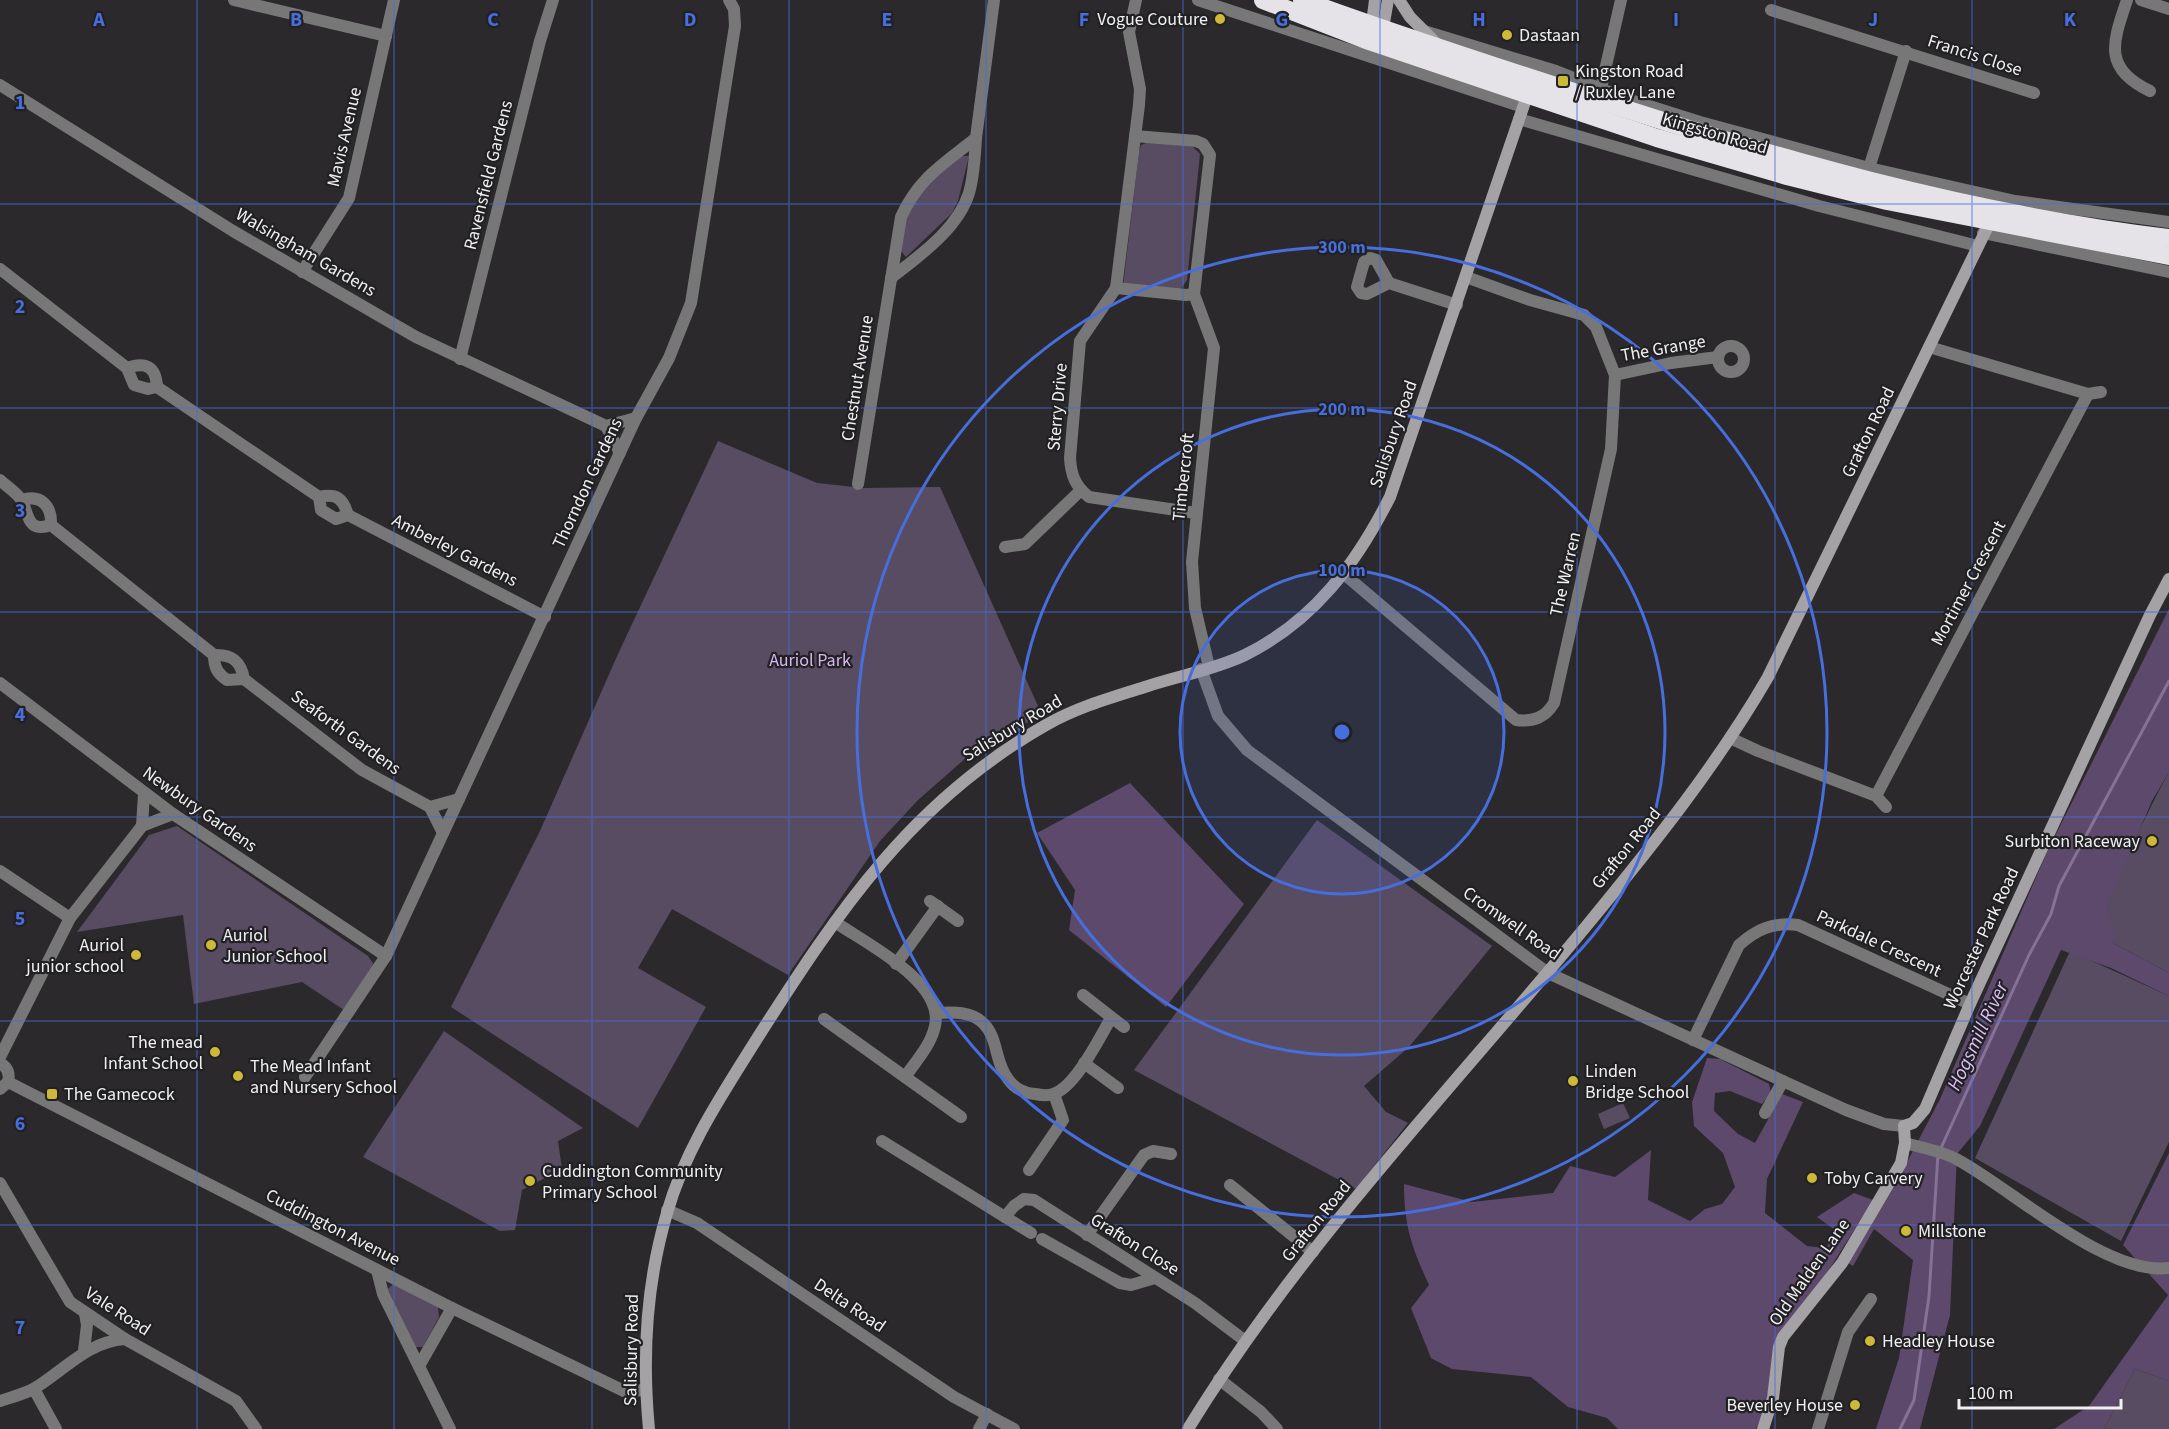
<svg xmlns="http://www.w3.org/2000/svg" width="2169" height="1429" viewBox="0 0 2169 1429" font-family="'Source Sans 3',sans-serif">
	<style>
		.green { fill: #584c63 }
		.forest { fill: #5c496b }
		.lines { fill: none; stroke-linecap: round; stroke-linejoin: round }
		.stream { stroke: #867296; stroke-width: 3 }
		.street { stroke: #787778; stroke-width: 12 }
		.secondary { stroke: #a4a2a5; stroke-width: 12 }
		.highway { stroke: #e5e3e7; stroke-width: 18 }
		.grid { fill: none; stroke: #476edd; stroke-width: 1.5; stroke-opacity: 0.55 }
		.ring { fill: none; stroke: #476edd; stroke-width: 3 }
		.poi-dot { fill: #ceb837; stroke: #212023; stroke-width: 2 }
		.labels { text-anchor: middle; stroke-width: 4.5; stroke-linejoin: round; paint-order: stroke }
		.poi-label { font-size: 18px; fill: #f0eff1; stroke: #212023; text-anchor: start }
		.street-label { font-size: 18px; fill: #f0eff1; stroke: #212023 }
		.park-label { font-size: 18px; fill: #d6b5f0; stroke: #212023 }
		.water-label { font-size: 20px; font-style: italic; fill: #debdf9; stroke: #212023 }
		.grid-label { font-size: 20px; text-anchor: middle; font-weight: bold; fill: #476edd; stroke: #212023; stroke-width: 4.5; stroke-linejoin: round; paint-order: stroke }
		.centre { fill: #476edd; stroke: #212023; stroke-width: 3 }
		.ring-label { font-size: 18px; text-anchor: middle; font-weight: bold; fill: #476edd; stroke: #212023; stroke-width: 4.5; stroke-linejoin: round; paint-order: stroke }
	</style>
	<rect width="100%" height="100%" fill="#2b292c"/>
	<g class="green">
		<path d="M1148,142l45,5 7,7 -13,126 -8,11 -56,-5 16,-134 2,-7z"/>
		<path d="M962,156h7l-11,45 -6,12 -46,44 -5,-6 5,-35 15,-29z"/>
		<path d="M718,441l99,42 46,5 77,-1 102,228 -67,35 -57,50 -38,41 -92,134 -116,-66 -34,59 68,39 -68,121 -187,-121 89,-176 78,-177z"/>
		<path d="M2169,772v201l-56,-30c1,-13 -5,-23 -6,-36 0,-15 52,-117 62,-135z"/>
		<path d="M1317,820l175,126 -83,101 -45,39 22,26 22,11 -52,66 -222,-119z"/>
		<path d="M177,826l191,130 5,7 -1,7 -28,40 -42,-28 -108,22 -11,-89 -106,17 72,-97z"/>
		<path d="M2070,951l99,45v146l-48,99 -146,-83z"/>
		<path d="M444,1031l139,97 -25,13 4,28 -40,21 -7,40 -15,1 -137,-74z"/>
		<path d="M1623,1103l7,15 -26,11 -6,-15z"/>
		<path d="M393,1284l45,23 1,10 -16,30h-8l-28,-57z"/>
		<path d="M2135,1369l34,12v48h-65z"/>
	</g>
	<g class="forest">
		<path d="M2169,609v163l-17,29 -45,104 7,27 -1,11 56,30v23l-58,-28 -50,-18 -81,176 -23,28 -7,161 -30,114h-44l23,-71 14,-98 -39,-31 -21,37 -5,-3 45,-74 47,-90 107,-247z"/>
		<path d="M1130,783l114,121 -78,103 -97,-77 6,-40 -38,-57z"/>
		<path d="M1707,1058l13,1 49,25 2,9 -9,11 -32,-13 -15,2 -1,18 24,23 17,9 27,-49 21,8 -36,77 -2,34 42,33 18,2 14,-15 -22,-16 37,-24 19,7 -46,73 -52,74 -9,59 -10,23h-138l-11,-11 -39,-11 -37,-30 -79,-8 -21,-11 -20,-50 18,-23c-17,-37 -25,-59 -25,-101l68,18 81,-9 17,-27 45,11 36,-27 -3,50 42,21 15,-12 17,-5 13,-17 -12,-34 -29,-27 -2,-24z"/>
		<path d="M2169,1153v228l-34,-12 -31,60h-50l35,-23 79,-111 -45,-50z"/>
	</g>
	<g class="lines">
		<g class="stream">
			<path d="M1941,1148l88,-193 22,-41 8,-28 110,-205"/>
			<path d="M1900,1429l14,-29 15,-104 9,-142"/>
		</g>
		<g class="street">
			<path d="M234,0l152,36"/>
			<path d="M1136,0l-7,32 11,57 -1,16 -23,183 70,7 8,-1 20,54 -22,214 3,46 14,59"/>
			<path d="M1198,0l325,107"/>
			<path d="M2127,0c-14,42 -25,68 23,91"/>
			<path d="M2141,0l28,9"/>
			<path d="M1771,10l263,83"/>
			<path d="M1424,31l132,40 71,28 73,23 169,46 146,33 154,21"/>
			<path d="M0,85l233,146 183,106 190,89 30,-8"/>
			<path d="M1601,88l20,-88"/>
			<path d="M1519,119l300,87 159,40"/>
			<path d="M1135,136l61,5 7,3 7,11 -16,139"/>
			<path d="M1869,168l37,-117"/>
			<path d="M1983,233l186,39"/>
			<path d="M0,269l127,99 7,17 14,4 9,-2 162,110 2,13 15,9 12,-4"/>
			<path d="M302,272l47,-74 45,-198"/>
			<path d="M891,278c28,-22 67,-49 78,-85 5,-17 6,-37 7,-55"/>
			<path d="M1389,283l-13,-23 -6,-2 -6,4 -7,25 4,6 6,1 22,-11 68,22"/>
			<path d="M1116,288l-36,53 -10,117c1,17 5,28 19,39l107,16"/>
			<circle cx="1731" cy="359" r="13"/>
			<path d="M460,359l80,-318 13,-41"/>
			<path d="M127,368c19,-7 29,-1 30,19"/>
			<path d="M1615,375l56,-12 47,-6"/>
			<path d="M2088,394l13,-2"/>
			<path d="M606,426l14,27"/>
			<path d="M0,480c6,6 18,13 22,21 7,14 5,32 29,24l163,130c18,-1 27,6 30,24l118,91 68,37 29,-8"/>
			<path d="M858,484l43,-267c18,-40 43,-53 75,-79l18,-138"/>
			<path d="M319,497c17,-4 24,1 29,18l197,102"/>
			<path d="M22,500c19,-6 30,6 29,25"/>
			<path d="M1005,547l20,-3 56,-54"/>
			<path d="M1344,574l172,146c17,2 29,-2 38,-17l57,-254 4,-74 -19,-48 -12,-12 -54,-15 -64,-23"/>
			<path d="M214,655c0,12 3,18 13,25l17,-1"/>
			<path d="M1201,669l17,47 29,34 301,223 298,137 38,14 20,2"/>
			<path d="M0,683l173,131 213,142"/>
			<path d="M1730,738l28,13 118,45 212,-402 -159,-47"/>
			<path d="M1876,796l10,11"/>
			<path d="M430,807l13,26"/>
			<path d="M142,826l2,-32"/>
			<path d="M0,871l70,47"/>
			<path d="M930,901l28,20"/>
			<path d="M835,922c30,21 110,60 100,104 -4,19 -19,35 -30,51"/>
			<path d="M896,964l42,-58"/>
			<path d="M1083,995l41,32"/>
			<path d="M936,1013c17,-1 36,-2 48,11 14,14 11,39 24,55 6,9 16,14 27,15 5,1 13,2 18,0 22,-6 47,-57 58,-76"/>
			<path d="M824,1019l137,98"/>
			<path d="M1693,1040l46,-95c18,-16 34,-23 59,-20l172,79"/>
			<path d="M0,1057l70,-139 72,-92 31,-12"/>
			<path d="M0,1063c8,4 10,11 8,19l-8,7"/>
			<path d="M1084,1063l34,25"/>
			<path d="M305,1077l81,-121 250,-538 33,-60 22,-55 44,-277 -1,-17 -5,-9"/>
			<path d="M8,1082l444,226 172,83 22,-1"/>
			<path d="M1765,1113l18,-32"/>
			<path d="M882,1141l149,92"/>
			<path d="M1905,1143c17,5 38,8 53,17 54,29 148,116 211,108"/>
			<path d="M1029,1170l34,-50 -9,-26"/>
			<path d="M0,1183l70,119 55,37 111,62 20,28"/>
			<path d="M1230,1185l83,67"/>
			<path d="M667,1210l30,13 257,174 60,32"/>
			<path d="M1005,1217l9,-11 10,-7 10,1 161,103 49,37"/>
			<path d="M1087,1235l57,-80 9,-4 18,3"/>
			<path d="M1042,1239l78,44 11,2 24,-7"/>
			<path d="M377,1270l6,24 67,135"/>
			<path d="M84,1351l3,-26 -2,-11"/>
			<path d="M419,1366l33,-58"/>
			<path d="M1219,1379l42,33 16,17"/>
			<path d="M34,1389l22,40"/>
			<path d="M0,1401c11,-4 25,-7 35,-13 31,-19 52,-46 90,-49"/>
			<path d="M979,1429l8,-15"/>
			<path d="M1818,1429l30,-97 23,-33"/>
		</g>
		<g class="secondary">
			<path d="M1399,0l11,17 27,27"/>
			<path d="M1371,31l4,-31"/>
			<path d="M1382,34l6,-34"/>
			<path d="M649,1429c-7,-73 -3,-145 18,-216 18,-64 56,-120 91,-176 81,-127 154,-236 288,-312 31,-18 67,-28 102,-39 31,-10 68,-17 97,-31 69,-34 111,-91 145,-158l138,-404"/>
			<path d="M1188,1429c112,-183 264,-340 400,-505 65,-79 129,-159 180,-247l222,-455"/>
			<path d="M1763,1429l10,-31 6,-51 4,-10 59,-74 59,-100 4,-20 -1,-17 9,-3 12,-14 45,-105 180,-389 19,-36"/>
		</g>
		<g class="highway">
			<path d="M1263,0l106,41 288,97 130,38 100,25 282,55"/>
			<path d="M1302,0c92,34 185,64 278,94 192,64 388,120 589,144"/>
		</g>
	</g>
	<path class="grid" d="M197,0v1429M394,0v1429M592,0v1429M789,0v1429M986,0v1429M1183,0v1429M1380,0v1429M1577,0v1429M1775,0v1429M1972,0v1429M0,204h2169M0,408h2169M0,612h2169M0,817h2169M0,1021h2169M0,1225h2169"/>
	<circle cx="1342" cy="732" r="162" fill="#476edd" fill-opacity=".12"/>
	<g class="ring">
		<circle cx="1342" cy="732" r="162"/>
		<circle cx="1342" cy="732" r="323"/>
		<circle cx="1342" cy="732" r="485"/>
	</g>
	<g class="poi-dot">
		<circle cx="1220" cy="19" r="6"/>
		<circle cx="1507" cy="35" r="6"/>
		<rect x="1557" y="75" width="12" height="12" rx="3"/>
		<circle cx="2152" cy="841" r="6"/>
		<circle cx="211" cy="945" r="6"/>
		<circle cx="136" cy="955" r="6"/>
		<circle cx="215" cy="1052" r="6"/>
		<circle cx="238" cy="1076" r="6"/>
		<circle cx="1573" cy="1081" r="6"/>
		<rect x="46" y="1088" width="12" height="12" rx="3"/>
		<circle cx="1812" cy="1178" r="6"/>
		<circle cx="530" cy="1181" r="6"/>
		<circle cx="1906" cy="1231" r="6"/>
		<circle cx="1870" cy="1341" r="6"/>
		<circle cx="1855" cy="1405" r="6"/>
	</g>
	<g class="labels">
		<g class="poi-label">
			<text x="1208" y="25" text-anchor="end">Vogue Couture</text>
			<text x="1519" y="41">Dastaan</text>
			<text x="1575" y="77">Kingston Road<tspan x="1575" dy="21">/ Ruxley Lane</tspan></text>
			<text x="2140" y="847" text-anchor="end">Surbiton Raceway</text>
			<text x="223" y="941">Auriol<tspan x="223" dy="21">Junior School</tspan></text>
			<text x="124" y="951" text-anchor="end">Auriol<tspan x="124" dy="21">junior school</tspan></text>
			<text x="203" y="1048" text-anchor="end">The mead<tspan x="203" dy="21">Infant School</tspan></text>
			<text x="250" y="1072">The Mead Infant<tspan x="250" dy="21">and Nursery School</tspan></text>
			<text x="1585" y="1077">Linden<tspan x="1585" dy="21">Bridge School</tspan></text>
			<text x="64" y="1100">The Gamecock</text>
			<text x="542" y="1177">Cuddington Community<tspan x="542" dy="21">Primary School</tspan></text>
			<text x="1824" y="1184">Toby Carvery</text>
			<text x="1918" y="1237">Millstone</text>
			<text x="1882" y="1347">Headley House</text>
			<text x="1843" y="1411" text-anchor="end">Beverley House</text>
		</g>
		<g class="street-label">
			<text transform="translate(1975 55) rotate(18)" y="6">Francis Close</text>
			<text transform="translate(1715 133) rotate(16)" y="6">Kingston Road</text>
			<text transform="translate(344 137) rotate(-77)" y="6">Mavis Avenue</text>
			<text transform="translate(488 175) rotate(-76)" y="6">Ravensfield Gardens</text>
			<text transform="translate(306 252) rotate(30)" y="6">Walsingham Gardens</text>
			<text transform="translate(1663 348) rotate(-10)" y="6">The Grange</text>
			<text transform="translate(857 378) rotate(-81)" y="6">Chestnut Avenue</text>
			<text transform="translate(1057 407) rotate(-85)" y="6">Sterry Drive</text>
			<text transform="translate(1868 432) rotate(-64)" y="6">Grafton Road</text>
			<text transform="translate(1393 434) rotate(-71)" y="6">Salisbury Road</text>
			<text transform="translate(1183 477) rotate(-84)" y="6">Timbercroft</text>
			<text transform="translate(587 483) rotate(-65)" y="6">Thorndon Gardens</text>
			<text transform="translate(455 550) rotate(27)" y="6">Amberley Gardens</text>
			<text transform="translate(1565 574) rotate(-77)" y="6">The Warren</text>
			<text transform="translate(1968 583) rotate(-62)" y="6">Mortimer Crescent</text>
			<text transform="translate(1012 728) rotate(-31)" y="6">Salisbury Road</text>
			<text transform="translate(346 732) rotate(36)" y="6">Seaforth Gardens</text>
			<text transform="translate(200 809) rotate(35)" y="6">Newbury Gardens</text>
			<text transform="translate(1626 848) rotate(-51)" y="6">Grafton Road</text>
			<text transform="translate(1512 923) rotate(35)" y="6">Cromwell Road</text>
			<text transform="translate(1981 938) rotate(-65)" y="6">Worcester Park Road</text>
			<text transform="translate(1879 943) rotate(25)" y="6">Parkdale Crescent</text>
			<text transform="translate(1316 1221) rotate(-51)" y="6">Grafton Road</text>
			<text transform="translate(333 1227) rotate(27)" y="6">Cuddington Avenue</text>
			<text transform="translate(1135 1244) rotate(32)" y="6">Grafton Close</text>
			<text transform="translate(1809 1272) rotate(-55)" y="6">Old Malden Lane</text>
			<text transform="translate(850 1305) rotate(34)" y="6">Delta Road</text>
			<text transform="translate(118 1311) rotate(33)" y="6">Vale Road</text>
			<text transform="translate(631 1350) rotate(-89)" y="6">Salisbury Road</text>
		</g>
		<g class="park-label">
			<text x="810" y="666">Auriol Park</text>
		</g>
		<g class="water-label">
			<text transform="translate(1977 1036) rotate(-65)" y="7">Hogsmill River</text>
		</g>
	</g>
	<g class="grid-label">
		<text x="99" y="26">A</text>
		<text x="296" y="26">B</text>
		<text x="493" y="26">C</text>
		<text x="690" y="26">D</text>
		<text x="887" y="26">E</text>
		<text x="1084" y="26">F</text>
		<text x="1282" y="26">G</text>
		<text x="1479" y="26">H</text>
		<text x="1676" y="26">I</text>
		<text x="1873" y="26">J</text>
		<text x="2070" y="26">K</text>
		<text x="20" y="109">1</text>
		<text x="20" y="313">2</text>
		<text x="20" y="517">3</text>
		<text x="20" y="721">4</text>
		<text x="20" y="925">5</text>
		<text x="20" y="1130">6</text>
		<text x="20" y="1334">7</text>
	</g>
	<circle cx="1342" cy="732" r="9" class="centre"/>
	<g class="ring-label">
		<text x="1342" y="253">300 m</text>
		<text x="1342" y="415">200 m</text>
		<text x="1342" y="576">100 m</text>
	</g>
	<path d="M1959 1399v9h162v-9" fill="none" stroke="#f0eff1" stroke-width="3"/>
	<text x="1968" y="1399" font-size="18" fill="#f0eff1" stroke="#212023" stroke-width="4.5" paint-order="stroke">100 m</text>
</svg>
